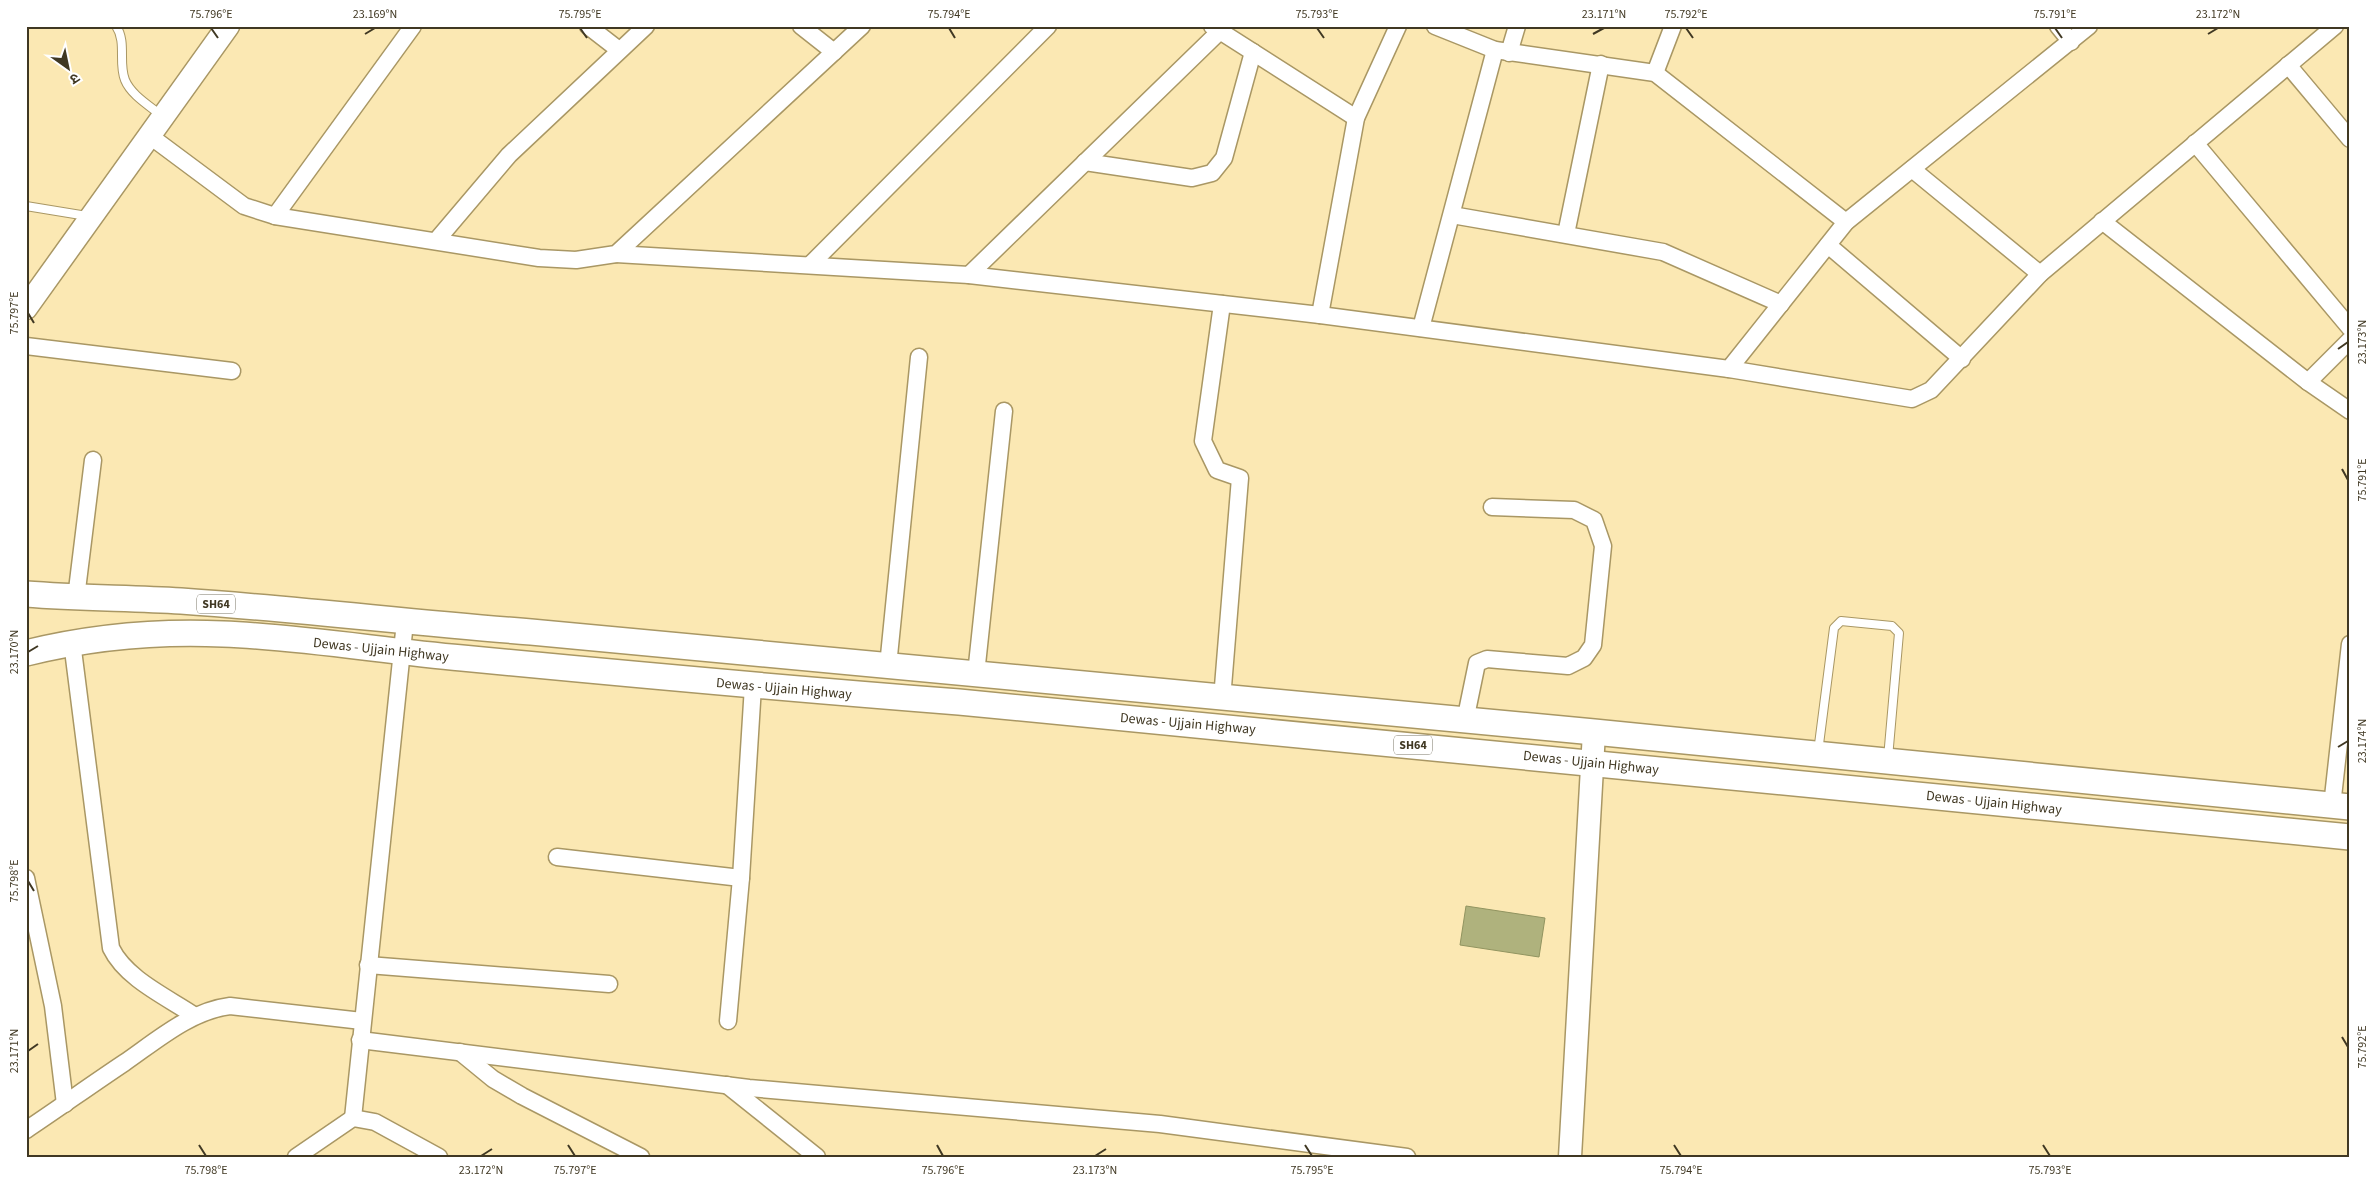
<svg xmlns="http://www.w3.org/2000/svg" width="2376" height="1183" viewBox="0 0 2376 1183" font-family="'Source Sans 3','Noto Sans Devanagari',sans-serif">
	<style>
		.building { fill: #afb27d; stroke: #919460 }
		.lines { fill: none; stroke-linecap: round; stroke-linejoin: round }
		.lane-casing { stroke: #a99764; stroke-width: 10 }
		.street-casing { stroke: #a99764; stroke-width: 19 }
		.secondary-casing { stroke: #a99764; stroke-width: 25 }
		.primary-casing { stroke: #a99764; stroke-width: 28 }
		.lane { stroke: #fff; stroke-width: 8 }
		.street { stroke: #fff; stroke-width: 16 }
		.secondary { stroke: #fff; stroke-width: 22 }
		.primary { stroke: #fff; stroke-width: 25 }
		.ticks { fill: none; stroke: #403823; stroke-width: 2 }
		.labels { text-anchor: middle; stroke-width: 4; stroke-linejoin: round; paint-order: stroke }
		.shield { fill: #fff; stroke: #797465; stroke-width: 1 }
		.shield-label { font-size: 12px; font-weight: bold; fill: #403823 }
		.street-label { font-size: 14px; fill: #403823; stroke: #fff }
		.neatline { fill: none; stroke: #403823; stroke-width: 2 }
		.ticks-label { font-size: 12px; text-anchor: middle; fill: #403823 }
	</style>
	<rect width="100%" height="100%" fill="#fbe8b3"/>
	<path class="building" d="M1466,906l79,12 -6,39 -79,-12z"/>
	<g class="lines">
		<g class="lane-casing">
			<g id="lane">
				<path d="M116,26c11,16 2,37 9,54 6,15 25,26 37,36"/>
				<path d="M26,206l61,10"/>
				<path d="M1818,752l16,-124 7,-7 51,5 7,7 -11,125"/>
			</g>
		</g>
		<g class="street-casing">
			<g id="street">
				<path d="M588,26l31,24"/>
				<path d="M801,26l33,26"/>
				<path d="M1212,26l144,92"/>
				<path d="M1435,26l60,24 160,23 191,149"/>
				<path d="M2058,26l13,16"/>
				<path d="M1509,53l8,-27"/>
				<path d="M2288,65l62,74"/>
				<path d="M1655,73l18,-47"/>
				<path d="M150,136l94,70 31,10 264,42 37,2 40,-6 246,-228"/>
				<path d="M2195,143l155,185"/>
				<path d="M1085,162l107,16 20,-5 12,-15 29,-106"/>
				<path d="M1912,169l128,105"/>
				<path d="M1452,215l211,37 118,52"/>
				<path d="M275,216l138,-190"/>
				<path d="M2102,221l206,161 42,29"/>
				<path d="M1566,234l35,-170"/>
				<path d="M436,241l73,-86 137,-129"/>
				<path d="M1828,245l134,114"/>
				<path d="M616,254l353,21 351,40 409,54 117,-147 243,-196"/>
				<path d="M810,265l238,-239"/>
				<path d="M969,275l251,-244"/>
				<path d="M1320,315l36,-197 42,-92"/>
				<path d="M1421,328l74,-278"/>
				<path d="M26,346l206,25"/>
				<path d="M1729,369l183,30 19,-9 109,-116 295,-248"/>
				<path d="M2308,382l42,-42"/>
				<path d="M76,598l17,-138"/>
				<path d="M72,642l39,306c15,31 56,49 84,68"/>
				<path d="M888,666l31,-309"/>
				<path d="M976,674l28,-263"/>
				<path d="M1222,699l18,-221 -23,-8 -14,-29 19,-137"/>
				<path d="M1465,721l12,-58 10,-4 81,7 16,-8 9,-13 10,-99 -9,-26 -20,-10 -82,-3"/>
				<path d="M2332,806l18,-162"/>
				<path d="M557,857l184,21"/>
				<path d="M26,878l27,128 12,98"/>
				<path d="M368,965l241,19"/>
				<path d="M728,1021l13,-143 12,-192"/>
				<path d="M360,1040l389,48 411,36 247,33"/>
				<path d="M460,1052l33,27 29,17 119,61"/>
				<path d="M727,1085l90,72"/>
				<path d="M353,1118l52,-496"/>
				<path d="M26,1130c33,-22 65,-45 98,-67 32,-22 66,-52 106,-57l132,15"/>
				<path d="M296,1157l57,-39 22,4 64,35"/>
			</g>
		</g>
		<g class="secondary-casing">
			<g id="secondary">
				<path d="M26,308l202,-282"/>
				<path d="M1570,1157l24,-425"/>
			</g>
		</g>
		<g class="primary-casing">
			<g id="primary">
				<path d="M26,594c52,4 103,4 155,7 117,8 233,22 350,31l1063,100 756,75"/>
				<path d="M26,653c65,-16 130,-22 197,-19 79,3 159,17 239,24 165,16 331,31 497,44l1391,135"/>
			</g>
		</g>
		<use href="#lane" class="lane"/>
		<use href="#street" class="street"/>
		<use href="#secondary" class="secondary"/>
		<use href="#primary" class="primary"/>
	</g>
	<path class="ticks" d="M211,28l7,10M580,28l7,10M949,28l6,10M1317,28l7,10M1686,28l7,10M2055,28l7,10M365,34l10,-6M1593,34l11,-6M2208,34l10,-6M28,313l6,10M2338,349l10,-7M2342,469l6,11M28,652l10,-6M2338,747l10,-6M28,881l6,10M2342,1037l6,10M28,1051l10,-7M199,1145l7,11M568,1145l7,11M937,1145l6,11M1305,1145l7,11M1674,1145l7,11M2043,1145l7,11M481,1156l11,-7M1095,1156l11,-7"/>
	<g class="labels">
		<g class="shield">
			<rect x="197" y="594.5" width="38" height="19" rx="4"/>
			<rect x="1394" y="735.5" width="38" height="19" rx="4"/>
		</g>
		<g class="shield-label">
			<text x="216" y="608">SH64</text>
			<text x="1413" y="749">SH64</text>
		</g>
		<g class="street-label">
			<text transform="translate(381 649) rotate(6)" y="5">Dewas - Ujjain Highway</text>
			<text transform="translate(784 688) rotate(5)" y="5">Dewas - Ujjain Highway</text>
			<text transform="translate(1188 723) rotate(5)" y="5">Dewas - Ujjain Highway</text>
			<text transform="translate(1591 762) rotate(6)" y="5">Dewas - Ujjain Highway</text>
			<text transform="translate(1994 802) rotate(6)" y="5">Dewas - Ujjain Highway</text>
		</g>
	</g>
	<rect width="2376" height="1183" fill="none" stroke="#ffffff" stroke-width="55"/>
	<g transform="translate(68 68) rotate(147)" stroke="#ffffff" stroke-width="4" paint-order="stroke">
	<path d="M0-4L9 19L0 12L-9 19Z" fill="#403823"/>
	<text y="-8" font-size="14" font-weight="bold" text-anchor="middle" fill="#403823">उ</text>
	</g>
	<rect x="28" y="28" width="2320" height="1128" class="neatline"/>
	<g class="ticks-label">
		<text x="211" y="18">75.796°E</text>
		<text x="375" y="18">23.169°N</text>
		<text x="580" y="18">75.795°E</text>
		<text x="949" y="18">75.794°E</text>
		<text x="1317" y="18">75.793°E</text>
		<text x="1604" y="18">23.171°N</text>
		<text x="1686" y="18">75.792°E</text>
		<text x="2055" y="18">75.791°E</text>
		<text x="2218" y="18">23.172°N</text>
		<text transform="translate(14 313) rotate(-90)" y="4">75.797°E</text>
		<text transform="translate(2362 342) rotate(-90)" y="4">23.173°N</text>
		<text transform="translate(2362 480) rotate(-90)" y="4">75.791°E</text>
		<text transform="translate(14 652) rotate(-90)" y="4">23.170°N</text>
		<text transform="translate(2362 741) rotate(-90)" y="4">23.174°N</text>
		<text transform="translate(14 881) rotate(-90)" y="4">75.798°E</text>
		<text transform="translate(2362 1047) rotate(-90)" y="4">75.792°E</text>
		<text transform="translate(14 1051) rotate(-90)" y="4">23.171°N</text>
		<text x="206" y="1174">75.798°E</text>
		<text x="481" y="1174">23.172°N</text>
		<text x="575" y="1174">75.797°E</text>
		<text x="943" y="1174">75.796°E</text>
		<text x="1095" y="1174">23.173°N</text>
		<text x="1312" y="1174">75.795°E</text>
		<text x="1681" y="1174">75.794°E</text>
		<text x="2050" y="1174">75.793°E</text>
	</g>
</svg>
